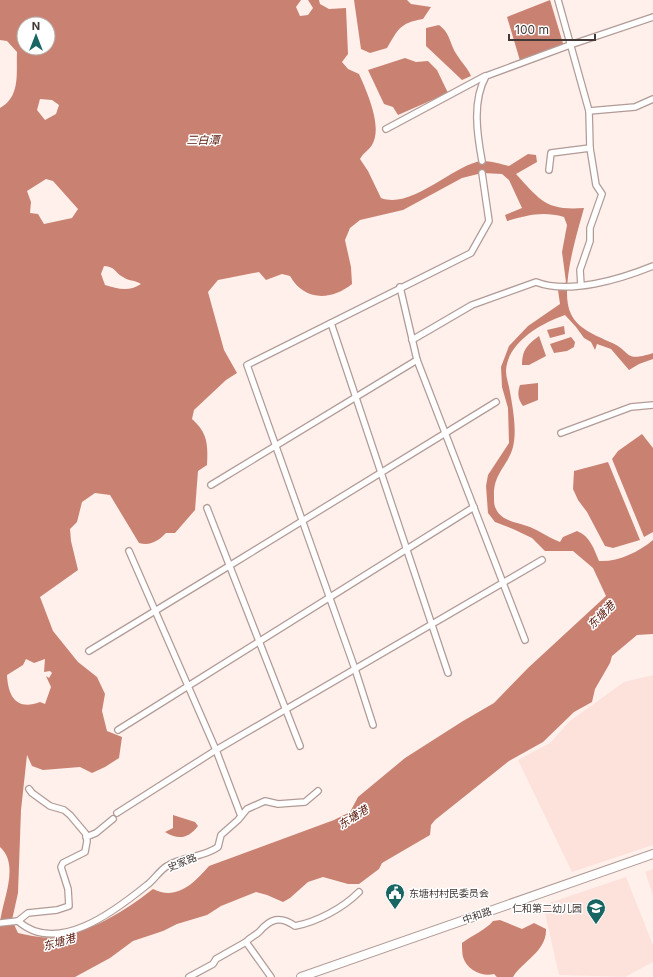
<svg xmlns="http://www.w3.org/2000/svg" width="653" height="977" viewBox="0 0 653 977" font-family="Inter,'Noto Sans SC',sans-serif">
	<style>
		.built { fill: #fde2dc }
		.water { fill: #c98271; fill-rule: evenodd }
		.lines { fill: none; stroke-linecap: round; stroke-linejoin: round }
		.street-casing { stroke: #b29b96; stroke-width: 8 }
		.secondary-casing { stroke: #b29b96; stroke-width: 10 }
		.street { stroke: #fff; stroke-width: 5.5 }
		.secondary { stroke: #fff; stroke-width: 8 }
		.labels { text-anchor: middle; stroke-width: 3; stroke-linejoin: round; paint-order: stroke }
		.street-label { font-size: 10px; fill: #423836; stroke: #fff }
		.poi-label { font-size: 10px; fill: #423836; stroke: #fff; text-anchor: start }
		.water-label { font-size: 11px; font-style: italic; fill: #561507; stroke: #fff }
	</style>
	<rect width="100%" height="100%" fill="#fff0ec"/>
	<g class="built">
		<path d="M653,675v170l-81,27 -54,-112 32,-17 20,-22 54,-39z"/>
		<path d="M653,869v27l-8,-24z"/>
		<path d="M626,877l27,68v17l-28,15 -66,-2 -16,-70z"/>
	</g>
	<g class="water">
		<path d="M0,0h301l-5,7 4,9 8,-1 5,-7 -5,-8h11l1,4 9,5 17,-1 2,46 -6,8 6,7 11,5c8,18 24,53 13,71 -3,5 -9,8 -12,14l8,12 13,27c31,12 73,-34 101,-37 9,0 19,3 27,5l19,-12 8,1 1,7 -21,12c24,26 30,37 68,34 -7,26 -25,82 -13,106 7,15 24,21 39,28 22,9 13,21 43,11v6l-14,5 -10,6 -18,-21 -14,-5 -2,6 -4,-8 -7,-4 -8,-11 -11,-12c-23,8 -58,27 -59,56 0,7 3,14 4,21 3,17 7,38 3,55 -5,19 -20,26 -19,50 0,4 0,9 2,12 6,13 22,13 34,18 10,4 19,11 30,15l3,-5 14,-6c13,5 17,18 22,30 19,1 40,-9 54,-21v94l-16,1 -25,21 -2,7 -15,26 -3,13 -18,10 -31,30 -34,19 -74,59 -4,5 -1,10 -48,28 -3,6 -20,15h-11l-25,-7 -15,5 -18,16 -7,4 -16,-7 -11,-3 -35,14 -14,9 -30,9 -14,7 -30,10 -23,17 -35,19h-75c0,-18 0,-35 0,-53 1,-22 21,-58 0,-77v-739c21,-12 16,-35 17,-56l-10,-11 -7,-1zM24,24h24v24h-24zM40,99l12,1 7,5 -3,9 -11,6 -8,-10zM482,173l20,1 7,6 13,28 -17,7 2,6c21,-6 36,-10 57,-4l3,8 -5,27 4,30 -8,8 2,14 -32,22 -19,20 -8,21 1,20 6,21 1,35 -21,32 -2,11 2,27 7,9 18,7 19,9 13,13h28l20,17 13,28 -78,72 -34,35 -31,18 -58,37 -47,39 -8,15 -16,8 -125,46c-15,17 -32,35 -56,23 -28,22 -63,44 -99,48 -11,2 -25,-2 -36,-4l-6,-13 6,-27 3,-83 6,-55 5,11 11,4 37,-3 12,6 13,-6 14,-9 3,-21 -15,-6 -5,-20 3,-17 -8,-17 -19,-15 -25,-31 -13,-34 38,-27 -7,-29 -1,-12 7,-7 5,-20 13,-9 15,2 29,48c12,3 19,-2 27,-10h9l20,-23 3,-39 9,-6c1,-20 1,-32 -15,-46l2,-9 32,-30 11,-7 -13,-23 -16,-58 10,-12 41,-8 7,8 16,-6 8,2c14,25 41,25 62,8l-1,-17 -6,-27 5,-12 10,-8 43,-10 59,-32zM46,179l7,2 25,28 -6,9 -28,6 -6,-10 -8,-1 1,-11 -4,-11zM104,266c12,1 10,6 19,11 5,4 12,3 18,7 -12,8 -23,5 -36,1l-4,-11zM26,659l8,4 11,-4 -1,13 6,-1 2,2 -3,5 -3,-2 5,11 -6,17 -5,-2c-23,9 -32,-5 -33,-27l16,-10z"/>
		<path d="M354,0h53l4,4 20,3 -8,12c-24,4 -25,11 -36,29l-17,5 -9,-4z"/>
		<path d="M550,0l15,50 -44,14 -14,-47z"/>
		<path d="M439,25c12,9 10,18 18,30 5,8 10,12 14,21l-9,4 -36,-34v-18z"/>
		<path d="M405,58l11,4 12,-1 9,9 11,23 -50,22 -5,-8 -9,-3 -16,-34z"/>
		<path d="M564,326l1,8 -15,4 -3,-8z"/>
		<path d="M539,336l7,20 -17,9h-7c0,-15 5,-20 17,-29z"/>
		<path d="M571,337l4,5 -1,5 -7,4 -13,2 -4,-9z"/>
		<path d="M538,383v17l-15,6c-5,-7 -6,-13 -3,-21z"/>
		<path d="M642,434l11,14v84l-9,5 -32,-78 6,-8z"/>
		<path d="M608,462l32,78 -27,8 -8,-2 -18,-34 -9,-12 -5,-11 1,-18z"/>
		<path d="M173,815l22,7 3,4c-10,13 -20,14 -33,6l8,-4z"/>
		<path d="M500,920l22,9 12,-6 12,6c1,22 -23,32 -33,48h-16l-3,-3c-12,3 -27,-4 -31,-17 -1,-4 -1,-10 -1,-14 10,-8 24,-13 31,-22z"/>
	</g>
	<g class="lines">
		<g class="street-casing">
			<g id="street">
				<path d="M589,111l46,-4 18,-8"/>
				<path d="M386,129l99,-53"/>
				<path d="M482,161c-5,-27 -10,-60 4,-85l84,-31 83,-28"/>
				<path d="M549,170l2,-17 39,-5 -1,-37 -31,-111"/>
				<path d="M581,285l-1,-15 10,-29v-13l12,-34 -6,-9 -6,-37"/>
				<path d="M400,287l17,73 108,280"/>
				<path d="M331,323l117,350"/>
				<path d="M412,340l60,-35 64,-23c33,13 85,-3 117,-16"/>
				<path d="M561,433l70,-26 22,-2"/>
				<path d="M211,485l206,-125"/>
				<path d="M207,508l93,238"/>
				<path d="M129,551l87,199 25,66"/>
				<path d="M89,651l140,-85 267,-164"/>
				<path d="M373,725l-18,-56 -108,-304 224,-112 18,-32 -7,-48"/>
				<path d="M118,730l356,-223"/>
				<path d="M117,813l99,-63 326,-190"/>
				<path d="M86,837l10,-4 17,-14"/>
				<path d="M18,921l10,-8 29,-3 12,-4 -1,-17 -7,-22 2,-4 22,-11 2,-11 -1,-7 -16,-19 -6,-5 -14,-4 -18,-13 -3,-4"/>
				<path d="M0,923l18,-2c39,35 97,-10 129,-36 7,-5 12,-14 20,-19 15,-10 36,-8 51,-19l3,-12 17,-15 9,-11 18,-8 13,3 27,-2 13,-11"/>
				<path d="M246,942l25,35"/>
				<path d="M189,977l24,-13 3,-5 30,-17c4,-5 9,-6 13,-10 11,-13 21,-17 36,-6 22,-4 48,-18 64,-34"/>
			</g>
		</g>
		<g class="secondary-casing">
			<path id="secondary" d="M301,977l352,-123"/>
		</g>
		<use href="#street" class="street"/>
		<use href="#secondary" class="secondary"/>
	</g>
	<defs>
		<g id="civic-pin" transform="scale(1)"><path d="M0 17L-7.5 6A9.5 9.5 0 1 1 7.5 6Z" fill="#176664" stroke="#fff"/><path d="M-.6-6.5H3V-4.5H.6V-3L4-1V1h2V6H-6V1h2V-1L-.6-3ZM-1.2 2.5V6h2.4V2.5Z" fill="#fff"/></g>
		<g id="school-pin" transform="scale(1)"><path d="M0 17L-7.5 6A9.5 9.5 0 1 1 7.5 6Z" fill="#176664" stroke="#fff"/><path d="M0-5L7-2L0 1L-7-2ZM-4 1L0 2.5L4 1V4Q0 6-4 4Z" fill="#fff"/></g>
	</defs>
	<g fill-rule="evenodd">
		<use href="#civic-pin" x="395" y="893"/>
		<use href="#school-pin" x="596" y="908"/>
	</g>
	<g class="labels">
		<g class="street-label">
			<text transform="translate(182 862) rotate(-22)" y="4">史家路</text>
			<text transform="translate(477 915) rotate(-19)" y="4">中和路</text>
		</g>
		<g class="poi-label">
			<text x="409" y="897">东塘村村民委员会</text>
			<text x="582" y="912" text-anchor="end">仁和第二幼儿园</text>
		</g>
		<g class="water-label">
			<text x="203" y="144">三白潭</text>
			<text transform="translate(601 615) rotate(-45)" y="4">东塘港</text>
			<text transform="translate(353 817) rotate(-32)" y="4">东塘港</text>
			<text transform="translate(59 942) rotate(-16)" y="4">东塘港</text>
		</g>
	</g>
	<g transform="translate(36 36)"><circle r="19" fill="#ffffff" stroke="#b3afaf"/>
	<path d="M0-3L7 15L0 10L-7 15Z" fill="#176664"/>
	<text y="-6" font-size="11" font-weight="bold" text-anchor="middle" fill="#423836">N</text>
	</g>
	<path d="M509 34v6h86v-6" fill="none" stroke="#423836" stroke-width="2"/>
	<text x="515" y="34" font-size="12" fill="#423836" stroke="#ffffff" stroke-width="3" paint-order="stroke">100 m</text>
</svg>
